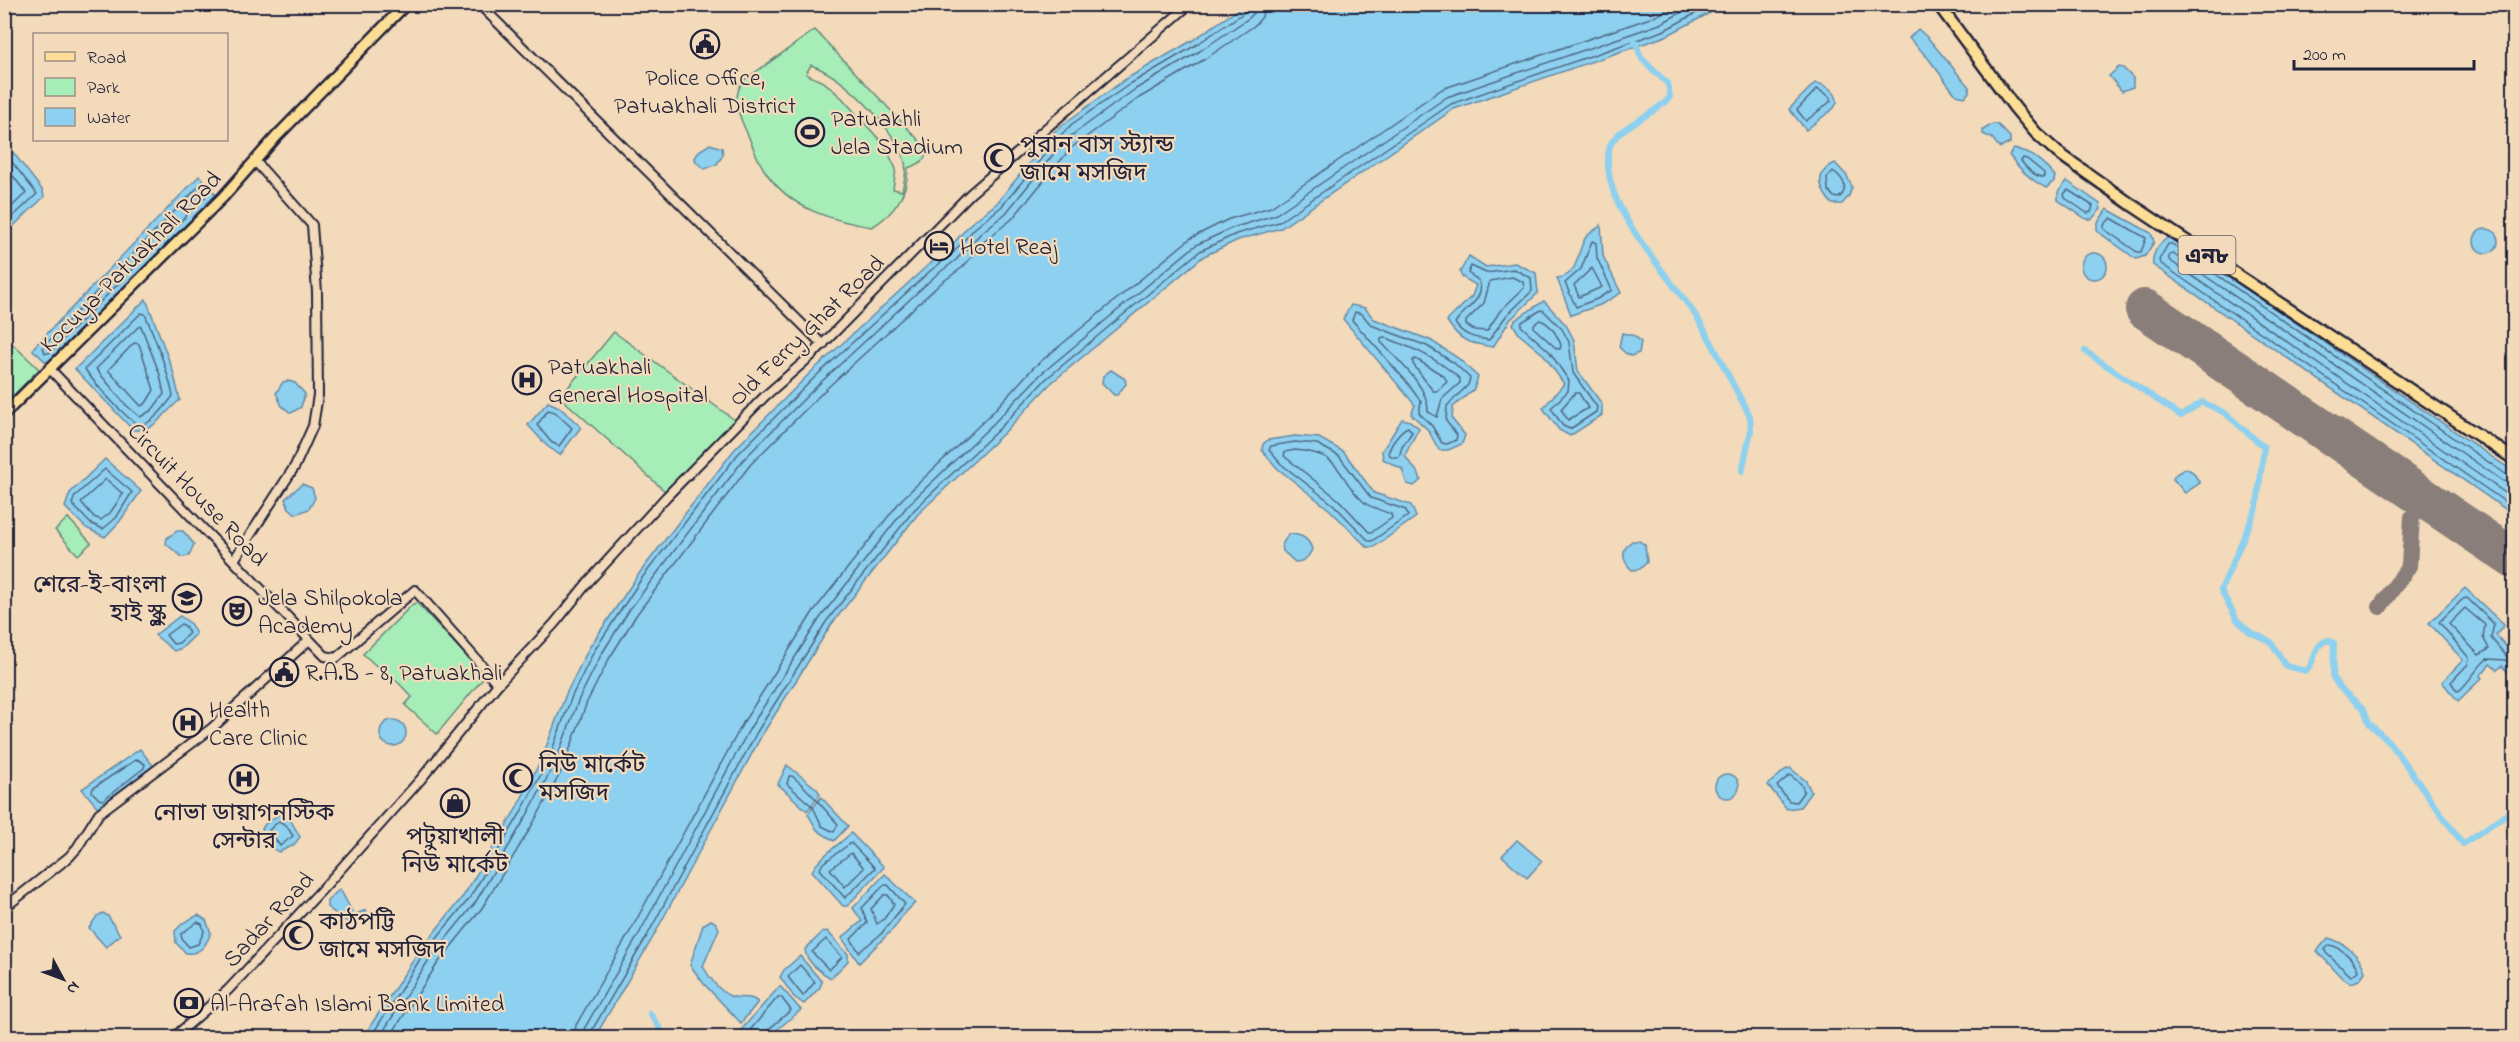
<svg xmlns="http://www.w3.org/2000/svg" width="2519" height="1042" viewBox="0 0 2519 1042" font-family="'Indie Flower','Noto Sans Bengali',sans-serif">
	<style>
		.green { fill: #a7edb8; stroke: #64887a; stroke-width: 1.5; fill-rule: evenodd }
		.water { fill: #8ed0ef; stroke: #638aa7; stroke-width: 1.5 }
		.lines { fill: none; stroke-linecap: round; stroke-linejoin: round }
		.shore { stroke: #4d6883; stroke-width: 1.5 }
		.canal { stroke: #8ed0ef; stroke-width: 6 }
		.taxiway { stroke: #8a7e7a; stroke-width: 16 }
		.runway { stroke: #8a7e7a; stroke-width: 40 }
		.minor-casing { stroke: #22223b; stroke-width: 12 }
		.major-casing { stroke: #22223b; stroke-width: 14 }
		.highway-casing { stroke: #22223b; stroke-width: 15 }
		.minor { stroke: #f2daba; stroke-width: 8 }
		.major { stroke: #fdde96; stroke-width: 9 }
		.highway { stroke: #fdde96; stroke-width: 10 }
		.labels { text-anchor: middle; stroke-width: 4.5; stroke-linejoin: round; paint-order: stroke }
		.shield { fill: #f2daba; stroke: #605961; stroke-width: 1.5 }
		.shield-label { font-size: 22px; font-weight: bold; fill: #22223b }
		.poi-label { font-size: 24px; fill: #22223b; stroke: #f2daba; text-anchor: start }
		.street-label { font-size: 24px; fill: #22223b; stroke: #f2daba }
	</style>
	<rect width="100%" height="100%" fill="#f2daba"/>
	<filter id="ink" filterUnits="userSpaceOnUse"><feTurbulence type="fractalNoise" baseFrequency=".0167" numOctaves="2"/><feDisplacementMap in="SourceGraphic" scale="12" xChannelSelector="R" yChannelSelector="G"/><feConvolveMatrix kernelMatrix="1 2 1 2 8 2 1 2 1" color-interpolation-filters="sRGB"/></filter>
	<g filter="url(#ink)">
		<g class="green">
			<path d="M815,30l112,119c-1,13 -9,15 -19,19 -1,27 -13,45 -36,59 -42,-7 -82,-18 -107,-56 -8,-11 -12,-25 -18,-38 -8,-17 -16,-34 -4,-52zM811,65c34,12 80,60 93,94 4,10 0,22 -2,32l-9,-2 3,-20 -11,-23 -43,-48 -17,-15 -19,-9z"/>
			<path d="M614,332l122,89 -70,71 -106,-95z"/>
			<path d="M4,336l35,33 -34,35h-1z"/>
			<path d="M68,518l23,25 -13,12 -23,-25z"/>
			<path d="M417,603l68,73 -48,58 -32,-29 7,-8 -20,-21 -2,2 -27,-24 50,-50z"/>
		</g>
		<g class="water">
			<path d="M1246,4l479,1 -59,31 -212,73 -173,119 -43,12 -34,16 -154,128 -45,48 -87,82 -87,111 -69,110 -110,204 -57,98h-232l57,-87 44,-55 51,-84 27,-53 24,-64 23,-46 49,-73 96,-125 75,-76 118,-108 20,-15 23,-27 27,-21 57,-71 15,-12 57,-41 67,-39z"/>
			<path d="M1918,29l10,9 41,49v5l-4,5 -9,-2 -28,-37 -19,-20z"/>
			<path d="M2119,67l4,1 10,10v9l-11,4 -13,-15z"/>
			<path d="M1815,83c10,1 22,8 22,19l-3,6 -28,22 -17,-21z"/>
			<path d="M1993,124h4l13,13v6l-10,5 -8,-10 -9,-4v-4z"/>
			<path d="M5,142l38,49 1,6 -39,37z"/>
			<path d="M710,144l12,4 1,7 -6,9 -12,5 -9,-7 -1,-4 4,-7z"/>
			<path d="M2014,149c17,2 30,14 41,27l-1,5 -8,7c-15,-8 -27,-19 -37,-33z"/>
			<path d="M1835,163l12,13 5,11 -3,9 -7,8h-10c-13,-15 -18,-31 3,-41z"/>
			<path d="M199,176l17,19 -167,167 -4,-1 -12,-11 1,-3z"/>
			<path d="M2067,181l33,23 1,5 -9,10h-6l-28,-19v-8z"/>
			<path d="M2107,209l44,24 3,9 -9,14 -9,3 -39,-28v-7z"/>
			<path d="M1601,225l2,31 18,37 -21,12 -29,10 -14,-37c23,-2 19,-27 29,-41 3,-4 11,-8 15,-12z"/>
			<circle cx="2486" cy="241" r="12"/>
			<path d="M2170,237l344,235v43l-361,-250c-2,-11 7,-24 17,-28z"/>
			<circle cx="2094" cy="266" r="13"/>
			<path d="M1469,256l17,11 29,-4 21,10 2,20 -28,27 -17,27c-24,-4 -33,-5 -46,-26l25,-25 4,-11 -14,-8 -2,-5z"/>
			<path d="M146,299l27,72 7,29c-17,13 -24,32 -47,30l-58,-61z"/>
			<path d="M1544,301l22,24 8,15 4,31 24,33v11l-32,21 -11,-6 -16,-22 21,-24 -20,-29 -25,-21 -6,-10 2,-4z"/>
			<path d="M1351,305l14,3 9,11 56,21 28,18 20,19 -4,12 -21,18 -1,12 13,16 -3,9 -14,6h-9l-11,-20 -17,-16 4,-9 -72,-86z"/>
			<path d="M1622,333l13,3 6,6 -2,11 -8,3 -6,-3 -6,-6z"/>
			<path d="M1111,370l14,9 1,5 -9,11h-3l-12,-12 1,-7z"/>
			<path d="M288,381l7,2 10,11 -4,13 -10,6 -9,-7 -6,-13 7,-11z"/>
			<path d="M548,402l11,5 22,20 -21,28 -13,-9 -19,-21z"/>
			<path d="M1402,419l8,2 9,7 -14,27c4,10 14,15 16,25l-7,6 -7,-2 -5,-15 -19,-10 -1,-8z"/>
			<path d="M1295,436l24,2 25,14 30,41 37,12 5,12 -42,30h-7l-37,-37 -53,-42 -15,-18 1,-6 5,-4z"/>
			<path d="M105,459l36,32 -21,30 -15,16 -19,-9 -21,-21 5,-14z"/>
			<path d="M2186,468l7,4 7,11 -15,10 -12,-14 3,-5z"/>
			<path d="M302,484l10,4 3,10 -6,11 -13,5 -7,-6 -4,-9z"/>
			<path d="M177,531h6l11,13 -5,12 -7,1 -16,-13 1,-6z"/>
			<path d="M1288,534c12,0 20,3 24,15 -3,8 -8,13 -17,13l-12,-11 -1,-6z"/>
			<path d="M1632,541h7l6,4 2,17 -7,7 -8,1c-10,-9 -12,-20 0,-29z"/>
			<path d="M2465,588l39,37 -8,10 18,20v24l-12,-13 -5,4 -7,-6 -10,12 2,2 -24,23 -16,-19 21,-22 -34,-37z"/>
			<path d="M180,616l10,7 6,11 -14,14 -8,3 -19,-16z"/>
			<circle cx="393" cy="733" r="13"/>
			<path d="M140,749l15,19 -55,42 -18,-21z"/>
			<path d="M787,765l30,24 3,5 -13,17 -29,-27z"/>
			<path d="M1790,768l16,13 5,11 -11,15 -13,2 -19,-24 17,-15z"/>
			<circle cx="1727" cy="786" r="12"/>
			<path d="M821,797l27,29 -14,15 -17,-11 -9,-16z"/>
			<path d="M281,813l10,8 9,16 -6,8 -15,7 -6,-3 -11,-20 3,-5z"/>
			<path d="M851,833l33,34 -37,39h-4l-31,-35c9,-16 26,-25 39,-38z"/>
			<path d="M1517,840l25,21 -15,17 -25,-22z"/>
			<path d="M885,874l30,29 -13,13 -7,11 -36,36 -17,-25 20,-17 -9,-13z"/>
			<path d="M340,889l14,26 12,-5 -4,9 -15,3 -20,-15v-6z"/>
			<path d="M103,913l5,3 12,19 -14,12 -17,-19 8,-12z"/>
			<path d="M198,915l8,5 5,13c-5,12 -11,22 -25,20l-10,-10 -1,-12 8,-8z"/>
			<path d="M711,920l5,3 3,6 -16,37c5,10 16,25 27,30 9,4 19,-2 28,6l-17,21 -37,-39 -14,-19 13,-40z"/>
			<path d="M827,931l21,23v7l-17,17c-10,-5 -26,-17 -26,-29l18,-17z"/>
			<path d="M2328,938c16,4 33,18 37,34l-6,8 -8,3 -10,-6 -24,-26z"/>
			<path d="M800,956l22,26 -2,5 -16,17 -10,-7 -14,-20 4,-7z"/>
			<path d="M780,986l21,24 -33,27h-21l-6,-7z"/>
		</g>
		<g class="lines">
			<g class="shore">
				<path d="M1817,89l12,7 2,5 -25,20 -9,-11z"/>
				<path d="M4,152l33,42 -33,31"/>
				<path d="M2023,158l4,1 17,14v4c-8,1 -19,-10 -23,-16z"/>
				<path d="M4,164l22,29 -22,21"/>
				<path d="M1833,171c10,7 17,17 6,27l-5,-1 -6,-7 -1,-12z"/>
				<path d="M198,187h4l5,6 -1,3 -157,157h-4l-2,-6z"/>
				<path d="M2068,190l25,16 -2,6 -4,1 -22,-15 -1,-4z"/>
				<path d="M2111,218l35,20 -5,14h-4l-33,-23v-4z"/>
				<path d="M1592,241l4,2 1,15 15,32 -15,9 -21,8 -11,-24 16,-14z"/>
				<path d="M1471,266l15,7 28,-4 17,9 1,13 -26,25 -17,24c-14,-2 -26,-4 -34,-17 7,-13 32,-24 24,-42l-11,-8z"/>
				<path d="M1592,268l10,19 -23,10 -5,-12z"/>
				<path d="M1512,277l11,5 1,6 -24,23 -13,20 -13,-1 -8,-5v-4l18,-18 6,-22z"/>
				<path d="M1541,310l3,1 18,18 7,13 4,31 24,34 -1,5 -26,17 -7,-3 -12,-18 17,-17 1,-10 -20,-30 -28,-25 1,-4z"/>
				<path d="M1355,312l7,2 9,11 56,21 27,17 16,15 -2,7 -21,21 -1,15 11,14 -1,5 -9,4 -5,-1 -10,-17 -13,-13 2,-11 -15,-21 -54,-61z"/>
				<path d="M141,313l4,1c11,27 22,54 28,82 -8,10 -18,25 -31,29 -10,2 -51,-46 -57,-56z"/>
				<path d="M1540,320c10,3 17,15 21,25l-1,4h-3l-23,-21v-4z"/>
				<path d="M141,326l19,49 4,19 -12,16 -12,7 -14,-12 -30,-36 42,-42z"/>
				<path d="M1384,337c28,11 54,21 76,42v4l-18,16 -5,18 -9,-5c1,-26 -30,-51 -47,-70v-4z"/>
				<path d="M134,343l5,1 15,46 -8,13 -5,3 -33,-36z"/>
				<path d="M1416,359l28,17 3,6 -10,9h-4l-20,-27v-4z"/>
				<path d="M1575,393h4l9,15 -20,12 -7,-11z"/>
				<path d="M548,410l7,2 17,16 -13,18 -8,-4 -14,-17z"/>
				<path d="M1408,427l4,5 -10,15 -3,10h-7l-4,-4c4,-10 11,-22 20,-26z"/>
				<path d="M1295,442l22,2 22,12 32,42 35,12 2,6 -36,25h-3l-35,-36 -53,-41 -12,-14 2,-4z"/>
				<path d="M1295,450c52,4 39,27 70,53 7,5 18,8 26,11l1,4 -20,14h-3l-30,-32 -55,-44 1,-4z"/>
				<path d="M105,469l27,23 -16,26 -13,11 -13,-6 -18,-19 3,-8z"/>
				<path d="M2514,477l-7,-2 -335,-231h-4l-9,16 1,3 354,245"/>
				<path d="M106,479l17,15 -13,19 -9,7 -7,-3 -13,-15z"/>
				<path d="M2514,484l-11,-3 -318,-219 -12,-8 -4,1v5l345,239"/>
				<path d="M2465,608l20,17 -2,12 6,12 -10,6 -30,-31z"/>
				<path d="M181,624l4,2 4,7 -10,10 -6,1 -7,-9z"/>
				<path d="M2514,658h-6l-17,-20 3,-14 -27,-26 -4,1 -24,23 30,36 -1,6 -17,18 6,9 3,-1c11,-10 16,-22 27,-31l19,1 8,11"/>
				<path d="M137,759l8,5 -1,4 -41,32 -4,-1 -7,-7 1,-4z"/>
				<path d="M1790,775l11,9 3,7 -8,11 -7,-1 -12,-15z"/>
				<path d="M789,776h3c18,14 30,31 46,48l-4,8 -12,-6 -9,-19 -26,-23z"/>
				<path d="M279,821l7,4 7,11 -13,10 -11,-16z"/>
				<path d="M851,843l24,25 -30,30 -25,-29 3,-6z"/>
				<path d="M851,853l13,15 -19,19 -15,-18z"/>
				<path d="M884,885h4l17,19 -24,30 -22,18 -8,-13 16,-16 -5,-15z"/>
				<path d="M884,895h4l6,9 -10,15 -7,5 -6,-15z"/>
				<path d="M197,922l5,2 2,8 -6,12 -9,3 -7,-8 -1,-5z"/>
				<path d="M826,939l16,18 -13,13 -17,-18z"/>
				<path d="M2330,945c11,2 25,15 28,26l-7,5 -25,-23 -1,-4z"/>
				<path d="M800,965l15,17 -12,14 -15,-19z"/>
				<path d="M370,1038l54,-85 45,-54 51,-85 28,-53 24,-65 22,-45 48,-73 96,-124 76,-76 116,-107 21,-16 24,-27 26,-21 58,-70 13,-13 58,-40 66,-39 49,-33 3,-8"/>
				<path d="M379,1038l51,-80 45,-55 51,-86 29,-54 24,-64 22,-44 29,-46 114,-150 75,-75 116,-108 21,-16 25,-27 25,-20 58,-72 70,-51 66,-39 49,-33 5,-5 1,-9"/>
				<path d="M389,1038l49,-75 44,-55 52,-86 29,-54 24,-66 22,-43 28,-45 113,-149 75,-75 116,-107 22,-16 24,-28 25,-20 59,-71 68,-50 66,-39 49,-33 8,-9 2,-13"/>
				<path d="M574,1038l2,-13 56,-97 111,-205 70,-111 89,-113 87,-83 45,-49 157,-129 38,-19 42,-12 171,-118 214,-73 22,-12"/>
				<path d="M583,1038l1,-9 56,-97 110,-204 70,-110 88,-113 87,-83 46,-48 155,-129 36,-17 43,-13 172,-118 213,-73 37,-20"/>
				<path d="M590,1038l1,-6 56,-96 110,-204 69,-110 88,-112 86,-82 46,-49 154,-128 36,-17 43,-12 172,-118 212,-73 50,-27"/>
				<path d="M752,1038l-1,-9 27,-32h3l10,13 -24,21 -2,7"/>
			</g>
			<g class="canal">
				<path d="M1634,39l8,20 26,25 2,13c-14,18 -56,30 -61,52 -11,56 58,123 87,167 20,31 35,67 54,100l1,14 -9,41"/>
				<path d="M2085,351l96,65 21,-14 23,11 39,34 -7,59 -36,84 16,30 13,12 21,10 15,24 20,5c11,-9 6,-26 22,-31l6,3 -1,34 6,10 25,22 5,14 21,20 73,101 51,-35"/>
				<path d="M650,1013l16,25"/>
			</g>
			<path class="taxiway" d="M2380,607l29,-41 3,-49 13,-18"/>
			<path class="runway" d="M2145,309l369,250"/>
			<g class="minor-casing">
				<g id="minor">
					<path d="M479,4l344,341"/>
					<path d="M50,369l275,287 11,2 79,-68 83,94"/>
					<path d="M234,560l61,-94 18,-40 5,-31 -1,-103 -5,-67 -57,-64"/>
					<path d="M4,908l65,-51 8,-9 22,-35 113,-85 96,-87"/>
					<path d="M173,1038l55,-48 100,-107 93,-104 77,-95 56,-60 35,-43 77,-84 99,-101 47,-41 158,-161 220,-190"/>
				</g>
			</g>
			<g class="major-casing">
				<path id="major" d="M4,414l219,-217 54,-61 129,-132"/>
			</g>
			<g class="highway-casing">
				<path id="highway" d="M1938,4l77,104 21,25 21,19 75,53 382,254"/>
			</g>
			<use href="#minor" class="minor"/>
			<use href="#major" class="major"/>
			<use href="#highway" class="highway"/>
		</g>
	</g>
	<defs>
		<g id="civic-ring" transform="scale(1.5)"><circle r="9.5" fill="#f2daba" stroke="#22223b" stroke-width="1.5"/><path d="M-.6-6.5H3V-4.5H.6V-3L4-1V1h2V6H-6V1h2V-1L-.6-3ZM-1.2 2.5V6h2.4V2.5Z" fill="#22223b"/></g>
		<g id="stadium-ring" transform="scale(1.5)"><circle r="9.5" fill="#f2daba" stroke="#22223b" stroke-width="1.5"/><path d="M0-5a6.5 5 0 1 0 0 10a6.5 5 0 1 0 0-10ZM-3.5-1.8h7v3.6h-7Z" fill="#22223b"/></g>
		<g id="mosque-ring" transform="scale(1.5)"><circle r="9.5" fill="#f2daba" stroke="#22223b" stroke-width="1.5"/><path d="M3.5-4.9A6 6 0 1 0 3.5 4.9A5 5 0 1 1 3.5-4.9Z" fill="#22223b"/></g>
		<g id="hotel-ring" transform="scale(1.5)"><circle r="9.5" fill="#f2daba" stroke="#22223b" stroke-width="1.5"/><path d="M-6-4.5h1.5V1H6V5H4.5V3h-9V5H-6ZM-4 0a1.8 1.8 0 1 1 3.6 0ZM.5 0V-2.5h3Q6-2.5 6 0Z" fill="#22223b"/></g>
		<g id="hospital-ring" transform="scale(1.5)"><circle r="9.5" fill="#f2daba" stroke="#22223b" stroke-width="1.5"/><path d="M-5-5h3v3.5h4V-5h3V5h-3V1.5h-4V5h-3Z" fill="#22223b"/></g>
		<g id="school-ring" transform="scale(1.5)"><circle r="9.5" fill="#f2daba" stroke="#22223b" stroke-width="1.5"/><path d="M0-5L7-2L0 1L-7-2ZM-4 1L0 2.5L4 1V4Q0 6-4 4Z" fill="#22223b"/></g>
		<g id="theatre-ring" transform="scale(1.5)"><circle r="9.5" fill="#f2daba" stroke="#22223b" stroke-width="1.5"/><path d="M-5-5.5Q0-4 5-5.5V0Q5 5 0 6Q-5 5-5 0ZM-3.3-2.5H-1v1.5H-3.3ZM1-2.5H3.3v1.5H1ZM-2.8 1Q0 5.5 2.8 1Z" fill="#22223b"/></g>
		<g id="shop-ring" transform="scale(1.5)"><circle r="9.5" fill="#f2daba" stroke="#22223b" stroke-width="1.5"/><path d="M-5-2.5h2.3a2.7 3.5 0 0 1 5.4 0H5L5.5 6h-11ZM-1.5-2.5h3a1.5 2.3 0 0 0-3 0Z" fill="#22223b"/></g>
		<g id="bank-ring" transform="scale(1.5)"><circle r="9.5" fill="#f2daba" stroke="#22223b" stroke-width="1.5"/><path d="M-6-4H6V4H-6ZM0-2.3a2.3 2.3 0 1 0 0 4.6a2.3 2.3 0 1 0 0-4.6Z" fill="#22223b"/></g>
	</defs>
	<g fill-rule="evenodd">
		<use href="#civic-ring" x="705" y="44"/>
		<use href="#stadium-ring" x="810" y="132"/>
		<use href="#mosque-ring" x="999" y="158"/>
		<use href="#hotel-ring" x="939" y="246"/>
		<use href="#hospital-ring" x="527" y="380"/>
		<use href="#school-ring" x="187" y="598"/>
		<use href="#theatre-ring" x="237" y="611"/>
		<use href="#civic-ring" x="284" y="672"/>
		<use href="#hospital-ring" x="188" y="723"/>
		<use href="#mosque-ring" x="518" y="778"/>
		<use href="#hospital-ring" x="244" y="779"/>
		<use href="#shop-ring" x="455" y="803"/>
		<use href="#mosque-ring" x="298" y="935"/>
		<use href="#bank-ring" x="189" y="1003"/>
	</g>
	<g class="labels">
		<rect class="shield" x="2178.5" y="236" width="57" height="38" rx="4.5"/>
		<g class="shield-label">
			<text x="2207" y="263">এন৮</text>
		</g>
		<g class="poi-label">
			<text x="705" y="85" text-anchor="middle">Police Office,<tspan x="705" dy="28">Patuakhali District</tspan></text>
			<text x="831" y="126">Patuakhli<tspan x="831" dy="28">Jela Stadium</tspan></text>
			<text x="1020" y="152">পুরান বাস স্ট্যান্ড<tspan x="1020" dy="28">জামে মসজিদ</tspan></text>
			<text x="960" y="254">Hotel Reaj</text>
			<text x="548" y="374">Patuakhali<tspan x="548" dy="28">General Hospital</tspan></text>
			<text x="166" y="592" text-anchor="end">শেরে-ই-বাংলা<tspan x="166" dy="28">হাই স্কুল</tspan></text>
			<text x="258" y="605">Jela Shilpokola<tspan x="258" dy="28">Academy</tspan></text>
			<text x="305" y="680">R.A.B - 8, Patuakhali</text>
			<text x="209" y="717">Health<tspan x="209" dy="28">Care Clinic</tspan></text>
			<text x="539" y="772">নিউ মার্কেট<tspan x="539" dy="28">মসজিদ</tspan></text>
			<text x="244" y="820" text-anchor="middle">নোভা ডায়াগনস্টিক<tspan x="244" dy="28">সেন্টার</tspan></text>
			<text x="455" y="844" text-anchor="middle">পটুয়াখালী<tspan x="455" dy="28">নিউ মার্কেট</tspan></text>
			<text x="319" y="929">কাঠপট্টি<tspan x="319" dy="28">জামে মসজিদ</tspan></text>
			<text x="210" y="1011">Al-Arafah Islami Bank Limited</text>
		</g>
		<g class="street-label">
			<text transform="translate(130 261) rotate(-45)" y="8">Kocuya-Patuakhali Road</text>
			<text transform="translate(806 330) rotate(-44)" y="8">Old Ferry Ghat Road</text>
			<text transform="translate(198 494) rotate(46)" y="8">Circuit House Road</text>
			<text transform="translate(268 919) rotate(-47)" y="8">Sadar Road</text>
		</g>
	</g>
	<rect width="2519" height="1042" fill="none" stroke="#f2daba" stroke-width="24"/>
	<rect x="12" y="12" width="2495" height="1018" fill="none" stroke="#22223b" stroke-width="2" filter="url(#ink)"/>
	<rect x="33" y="33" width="195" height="108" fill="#f2daba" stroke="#9f9087" stroke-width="1.5"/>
	<rect x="45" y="52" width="30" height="9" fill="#fdde96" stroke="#9f9087" stroke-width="1.5"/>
	<text x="87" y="63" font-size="18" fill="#22223b">Road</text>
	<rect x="45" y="78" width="30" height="18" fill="#a7edb8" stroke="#9f9087" stroke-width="1.5"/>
	<text x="87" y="93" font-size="18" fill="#22223b">Park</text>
	<rect x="45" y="108" width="30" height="18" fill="#8ed0ef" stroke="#9f9087" stroke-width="1.5"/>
	<text x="87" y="123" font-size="18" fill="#22223b">Water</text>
	<g transform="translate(63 979) rotate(131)" stroke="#f2daba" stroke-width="4.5" paint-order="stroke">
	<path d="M0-4.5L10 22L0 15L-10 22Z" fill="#22223b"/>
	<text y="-9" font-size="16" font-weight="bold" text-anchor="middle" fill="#22223b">N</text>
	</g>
	<path d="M2294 60v9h180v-9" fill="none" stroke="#22223b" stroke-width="3"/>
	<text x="2303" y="60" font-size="18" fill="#22223b" stroke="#f2daba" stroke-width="4.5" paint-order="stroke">200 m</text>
</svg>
